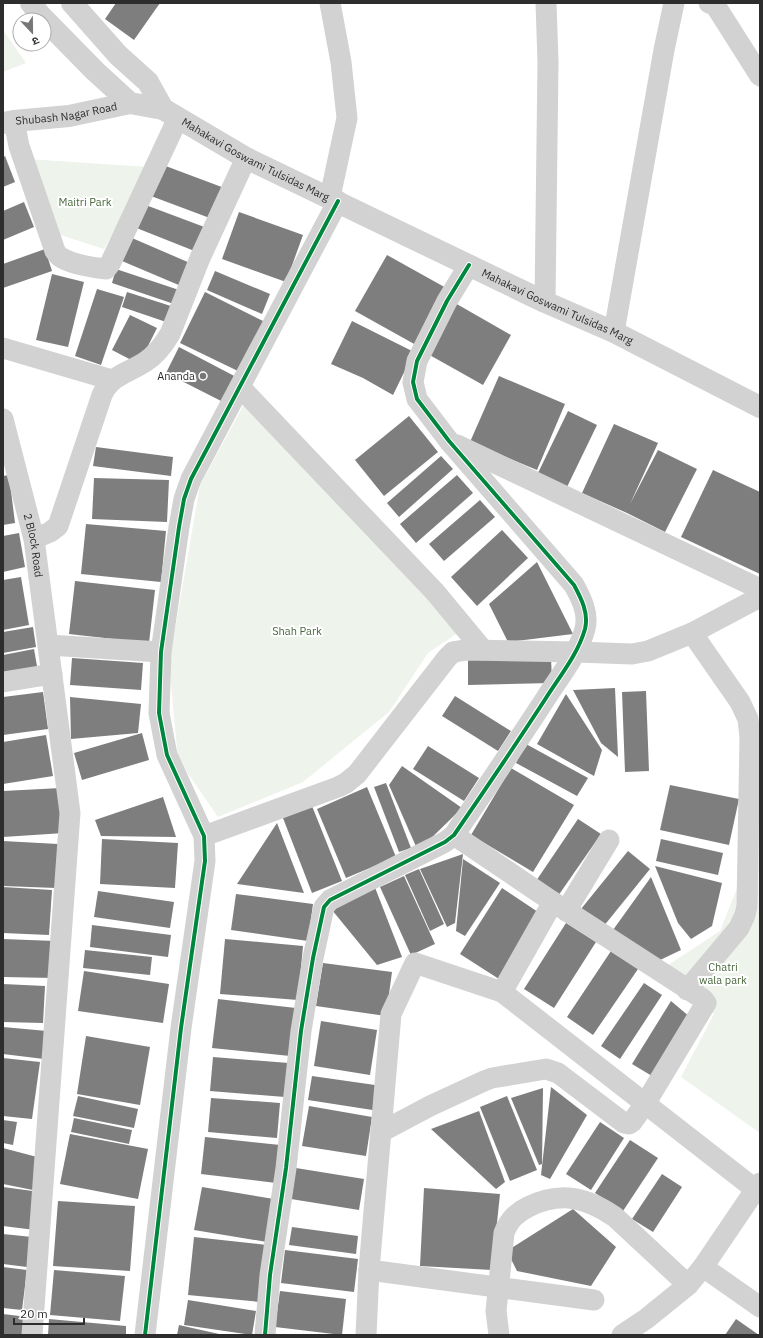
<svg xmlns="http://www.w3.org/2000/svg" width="763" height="1338" viewBox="0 0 763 1338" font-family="'IBM Plex Sans','Noto Sans Devanagari',sans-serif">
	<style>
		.green { fill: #eef3eb }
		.building { fill: #7e7e7e }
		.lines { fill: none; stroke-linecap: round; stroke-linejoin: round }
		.minor { stroke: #d2d2d2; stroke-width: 21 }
		.tertiary { stroke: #d2d2d2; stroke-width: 22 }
		.cycleway-casing { stroke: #fff; stroke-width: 6 }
		.cycleway { stroke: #00873e; stroke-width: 4 }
		.poi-dot { fill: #767676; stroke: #fff; stroke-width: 1.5 }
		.labels { text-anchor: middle; stroke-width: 4; stroke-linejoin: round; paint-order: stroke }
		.street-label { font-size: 11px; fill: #2d2d2d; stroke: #fff }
		.park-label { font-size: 11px; fill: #48673c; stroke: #fff }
		.poi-label { font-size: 11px; fill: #2d2d2d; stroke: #fff; text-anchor: end }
	</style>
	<rect width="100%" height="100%" fill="#fff"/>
	<g class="green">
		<path d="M3,30l23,33 -23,9z"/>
		<path d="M27,159l122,8 -45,82 -50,-16z"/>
		<path d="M248,397l211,235 -31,21 -39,59 -86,70 -85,35 -40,-58 -9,-95 31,-179z"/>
		<path d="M760,831v302l-79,-56 33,-63 -52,-45 58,-38z"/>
	</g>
	<g class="building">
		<path d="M116,3h44l-26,37 -29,-21z"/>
		<path d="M5,156l10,26 -12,5v-30z"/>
		<path d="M163,165l64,24 -12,31 -64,-24z"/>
		<path d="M24,202l10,25 -31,13v-29z"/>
		<path d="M143,204l64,24 -10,24 -63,-25z"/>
		<path d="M239,212l64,23 -17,47 -64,-23z"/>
		<path d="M132,238l58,25 -9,23 -59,-25z"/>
		<path d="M45,249l7,22 -49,17v-24z"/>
		<path d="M387,255l61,34 -32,56 -61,-34z"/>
		<path d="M116,269l66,22 -5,14 -65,-22z"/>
		<path d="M215,271l55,23 -8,20 -55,-24z"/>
		<path d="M52,274l32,8 -16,65 -32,-7z"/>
		<path d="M97,289l27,8 -23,68 -26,-9z"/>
		<path d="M127,292l50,16 -5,16 -50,-17z"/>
		<path d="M205,292l60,30 -25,50 -60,-29z"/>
		<path d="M455,303l56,32 -28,50 -57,-32z"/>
		<path d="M130,315l27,13 -18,36 -27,-14z"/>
		<path d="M352,321l62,31 -21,43 -30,-17 -32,-14z"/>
		<path d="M179,347l61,32 -13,25 -61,-31z"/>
		<path d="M499,376l66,28 -28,66 -67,-28z"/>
		<path d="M568,411l29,14 -31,64 -29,-14z"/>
		<path d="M409,416l29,36 -54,44 -29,-36z"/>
		<path d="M614,424l44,19 -28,61 28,-54 39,19 -32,63 -38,-19 -45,-20z"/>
		<path d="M96,447l77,10 -2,19 -78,-10z"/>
		<path d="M441,456l12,13 -54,48 -12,-14z"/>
		<path d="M713,470l47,22v82l-79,-37z"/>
		<path d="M9,475l6,48 -12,2v-49z"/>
		<path d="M457,475l16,18 -57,50 -16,-19z"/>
		<path d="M94,478l75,2 -2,42 -75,-3z"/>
		<path d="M480,500l15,17 -51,44 -15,-17z"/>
		<path d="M86,524l80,7 -5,51 -80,-8z"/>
		<path d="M502,530l26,28 -51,48 -26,-29z"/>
		<path d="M19,533l6,34 -22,5v-36z"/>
		<path d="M537,562l36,72 -65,8 -19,-38z"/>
		<path d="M21,577l8,48 -26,5v-50z"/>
		<path d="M75,581l80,9 -6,53 -80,-9z"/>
		<path d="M33,627l3,20 -33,6v-21z"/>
		<path d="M34,649l4,23 -35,5v-22z"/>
		<path d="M551,657l1,26 -84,2v-25z"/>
		<path d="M72,658l71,5 -2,27 -71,-5z"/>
		<path d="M615,688l3,69 -17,-14 -28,-53z"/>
		<path d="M646,691l3,80 -24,1 -3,-80z"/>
		<path d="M43,692l5,37 -45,6v-38z"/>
		<path d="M566,694l36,56 -8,26 -57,-32z"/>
		<path d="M455,696l56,35 -13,20 -56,-35z"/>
		<path d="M70,697l71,7 -3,29 -67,6z"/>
		<path d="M142,733l7,27 -67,20 -8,-27z"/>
		<path d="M46,735l7,41 -50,8v-42z"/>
		<path d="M526,744l62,34 -11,18 -61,-33z"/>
		<path d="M428,746l51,32 -15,23 -51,-32z"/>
		<path d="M402,766l60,42 -44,43 -29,-66z"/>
		<path d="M511,768l63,37 -41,67 -62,-37z"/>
		<path d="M386,783l25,65 -12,4 -25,-65z"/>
		<path d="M670,785l69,14 -10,46 -69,-15z"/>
		<path d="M367,787l29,70 -50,21 -29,-69z"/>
		<path d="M61,788l3,45 -61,4v-46z"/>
		<path d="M163,797l13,40 -75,-1 -6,-16z"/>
		<path d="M312,806l30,75 -30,12 -29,-75z"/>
		<path d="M578,819l23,15 -43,62 -22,-15z"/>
		<path d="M277,823l27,70 -67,-9z"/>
		<path d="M102,839l76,4 -3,45 -75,-4z"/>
		<path d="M661,839l62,14 -5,22 -62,-14z"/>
		<path d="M3,841l55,3 -2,44 -53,-2z"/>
		<path d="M628,851l22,18 -47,58 -22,-18z"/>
		<path d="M463,854l-8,69 -8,4 -27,-58z"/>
		<path d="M463,859l37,24 -35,53 -9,-5z"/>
		<path d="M655,866l67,17 -10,43 -21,13 -13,-16z"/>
		<path d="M419,869l25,55 -14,7 -25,-56z"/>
		<path d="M404,876l31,68 -24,11 -31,-68z"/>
		<path d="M651,877l30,73 -23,11 -45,-31z"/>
		<path d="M374,885l28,72 -25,8 -45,-55z"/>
		<path d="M3,887l49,3 -3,45 -46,-2z"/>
		<path d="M502,888l39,26 -42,65 -39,-25z"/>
		<path d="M98,891l76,11 -4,26 -76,-11z"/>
		<path d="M236,894l77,10 -5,37 -77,-11z"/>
		<path d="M566,923l30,19 -42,66 -30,-19z"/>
		<path d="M92,925l79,10 -3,22 -78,-10z"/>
		<path d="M3,939l52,2 -1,37 -51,-1z"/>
		<path d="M225,939l78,7 -5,54 -78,-6z"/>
		<path d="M85,950l67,7 -2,18 -67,-7z"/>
		<path d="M611,951l27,18 -45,66 -26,-18z"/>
		<path d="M323,963l69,9 -6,44 -70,-10z"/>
		<path d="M84,971l85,13 -6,39 -85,-12z"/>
		<path d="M644,983l18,12 -42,64 -19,-13z"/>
		<path d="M3,984l42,2 -2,37 -40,-1z"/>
		<path d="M218,999l78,9 -6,48 -78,-8z"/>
		<path d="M671,1001l19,16 -38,59 -20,-12z"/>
		<path d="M321,1021l56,9 -7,45 -56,-9z"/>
		<path d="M3,1027l44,4 -3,28 -41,-5z"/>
		<path d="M86,1036l64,11 -10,58 -63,-11z"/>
		<path d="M213,1057l76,6 -4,34 -75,-6z"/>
		<path d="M3,1058l37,4 -8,57 -29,-3z"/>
		<path d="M312,1076l70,10 -3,25 -71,-11z"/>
		<path d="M551,1087l36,28 -37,64 -9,-4z"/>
		<path d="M543,1088l-1,76 -3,1 -28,-67z"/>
		<path d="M78,1096l60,13 -4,19 -61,-12z"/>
		<path d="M507,1096l30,74 -27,11 -30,-74z"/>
		<path d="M211,1098l69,5 -3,35 -69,-6z"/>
		<path d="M309,1106l63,11 -6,39 -64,-10z"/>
		<path d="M479,1111l26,71 -9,7 -65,-60z"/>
		<path d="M74,1118l58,12 -3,14 -58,-12z"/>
		<path d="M3,1120l14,2 -4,23 -10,-2z"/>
		<path d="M600,1122l24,16 -33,52 -25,-16z"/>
		<path d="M70,1134l78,15 -10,50 -78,-15z"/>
		<path d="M205,1137l75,8 -4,38 -75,-9z"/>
		<path d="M630,1140l28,18 -35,53 -28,-18z"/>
		<path d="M3,1148l34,9 1,34 -35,-7z"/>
		<path d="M296,1168l68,11 -5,31 -68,-11z"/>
		<path d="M662,1174l20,13 -29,45 -21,-13z"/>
		<path d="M3,1187l37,5 -5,38 -32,-4z"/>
		<path d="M202,1187l72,12 -7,43 -73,-12z"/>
		<path d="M424,1188l76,6 -8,76 -72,-4z"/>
		<path d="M58,1201l77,5 -5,65 -77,-5z"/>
		<path d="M573,1209l43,38 -25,39 -74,-15 -10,-20z"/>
		<path d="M292,1227l66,9 -2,18 -67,-9z"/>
		<path d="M3,1234l29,3 -5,30 -24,-3z"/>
		<path d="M194,1237l73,8 -7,57 -72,-7z"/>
		<path d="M285,1250l73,9 -4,33 -73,-9z"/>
		<path d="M3,1267l24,3 -5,40 -19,-2z"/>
		<path d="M54,1270l71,6 -5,45 -70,-6z"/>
		<path d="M280,1291l66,8 -4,36 -67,-8z"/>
		<path d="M188,1300l68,11 -4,24 -68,-10z"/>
		<path d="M3,1314l25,3 -2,18h-23z"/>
		<path d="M49,1319l77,7v9h-78z"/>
		<path d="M736,1319l23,16h-34z"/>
		<path d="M179,1325l40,9v1h-42z"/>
	</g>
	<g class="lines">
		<g class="minor">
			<path d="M709,3l6,2 45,71"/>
			<path d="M14,121l5,25 36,105c2,3 4,6 7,7 10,6 32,10 44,11l4,-5 68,-146"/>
			<path d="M330,197l17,-79 -6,-56 -11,-59"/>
			<path d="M545,302l3,-240 -2,-59"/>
			<path d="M614,332l50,-282 10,-47"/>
			<path d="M3,348l109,32"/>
			<path d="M240,387l195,205 48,58"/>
			<path id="s1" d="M3,419l31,120 36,274 -38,522"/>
			<path d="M457,445l303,144"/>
			<path d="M34,539l16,-7 8,-6 44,-131c9,-20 26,-22 43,-33 11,-7 19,-18 25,-28l30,-76 46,-100"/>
			<path d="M48,645l113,7"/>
			<path d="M3,682l49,-8"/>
			<path d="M204,836l134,-49 8,-4 11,-9 90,-116 6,-6 13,-2 110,2 56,2 16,-3 44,-18 68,-36"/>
			<path d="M566,911l43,-71"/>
			<path d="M687,990l52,-62 6,-13 2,-9 3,-169 -2,-18 -8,-17 -48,-69"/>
			<path d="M502,992l51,-90"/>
			<path d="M381,1132l49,-26 54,-25 8,-3 54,-9 12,4 66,50 5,1 3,-2 13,-18 61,-101 -3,-4 -150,-97 -99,-67"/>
			<path d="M703,1267l57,40"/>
			<path d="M369,1270l225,30"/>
			<path d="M145,1335l36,-307 24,-167 -1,-25 -37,-81 -8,-42 2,-61 18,-125 5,-28 7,-20 147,-278"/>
			<path d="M265,1335l5,-60 16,-107 15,-137 12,-73 11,-51 6,-7 115,-58 9,-7c31,-45 62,-91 92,-137 14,-22 32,-44 39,-69 4,-16 -4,-31 -11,-44l-125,-144 -32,-42 -4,-17 4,-21 30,-60 22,-36"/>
			<path d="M366,1335l3,-65 22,-256 24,-51 87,29 258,201"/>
			<path d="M499,1335l-3,-24 8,-78c5,-13 12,-20 24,-26 33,-16 58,-10 87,10l73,68"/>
			<path d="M622,1335l24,-16 42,-34 15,-18 57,-84"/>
		</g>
		<g class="tertiary">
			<path id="s2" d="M31,3l9,12 55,56 35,32 33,6 83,49 299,144 69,30 146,75"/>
			<path d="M72,3l46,52 30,27 15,27"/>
			<path id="s3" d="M3,123l11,-2 55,-5 61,-13"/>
		</g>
		<g class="cycleway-casing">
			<g id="cycleway">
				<path d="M145,1335l36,-307 24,-167 -1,-25 -37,-81 -8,-42 2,-61 18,-125 5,-28 7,-20 147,-278"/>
				<path d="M265,1335l5,-60 16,-107 15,-137 12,-73 11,-51 6,-7 115,-58 9,-7c31,-45 62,-91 92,-137 14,-22 32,-44 39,-69 4,-16 -4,-31 -11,-44l-125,-144 -32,-42 -4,-17 4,-21 30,-60 22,-36"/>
			</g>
		</g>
		<use href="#cycleway" class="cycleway"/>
	</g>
	<circle class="poi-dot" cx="203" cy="376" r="4"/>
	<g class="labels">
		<g class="street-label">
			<text dy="4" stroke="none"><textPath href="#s3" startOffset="64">Shubash Nagar Road</textPath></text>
			<text dy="4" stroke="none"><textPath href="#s2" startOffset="280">Mahakavi Goswami Tulsidas Marg</textPath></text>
			<text dy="4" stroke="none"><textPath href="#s2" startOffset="616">Mahakavi Goswami Tulsidas Marg</textPath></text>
			<text dy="4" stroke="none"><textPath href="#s1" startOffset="130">2 Block Road</textPath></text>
		</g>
		<g class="park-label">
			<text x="85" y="206">Maitri Park</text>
			<text x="297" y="635">Shah Park</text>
			<text x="723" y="971">Chatri<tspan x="723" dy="13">wala park</tspan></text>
		</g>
		<g class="poi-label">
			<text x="195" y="380">Ananda</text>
		</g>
	</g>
	<rect width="763" height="1338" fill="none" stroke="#2d2d2d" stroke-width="8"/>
	<g transform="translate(32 32) rotate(158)"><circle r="19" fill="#ffffff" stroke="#ababab"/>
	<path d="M0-3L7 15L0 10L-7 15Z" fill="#767676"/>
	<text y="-6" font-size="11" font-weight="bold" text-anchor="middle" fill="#2d2d2d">उ</text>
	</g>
	<path d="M14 1318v6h70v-6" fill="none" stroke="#2d2d2d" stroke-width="2"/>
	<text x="20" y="1318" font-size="12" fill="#2d2d2d" stroke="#ffffff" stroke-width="3" paint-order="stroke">20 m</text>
</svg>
